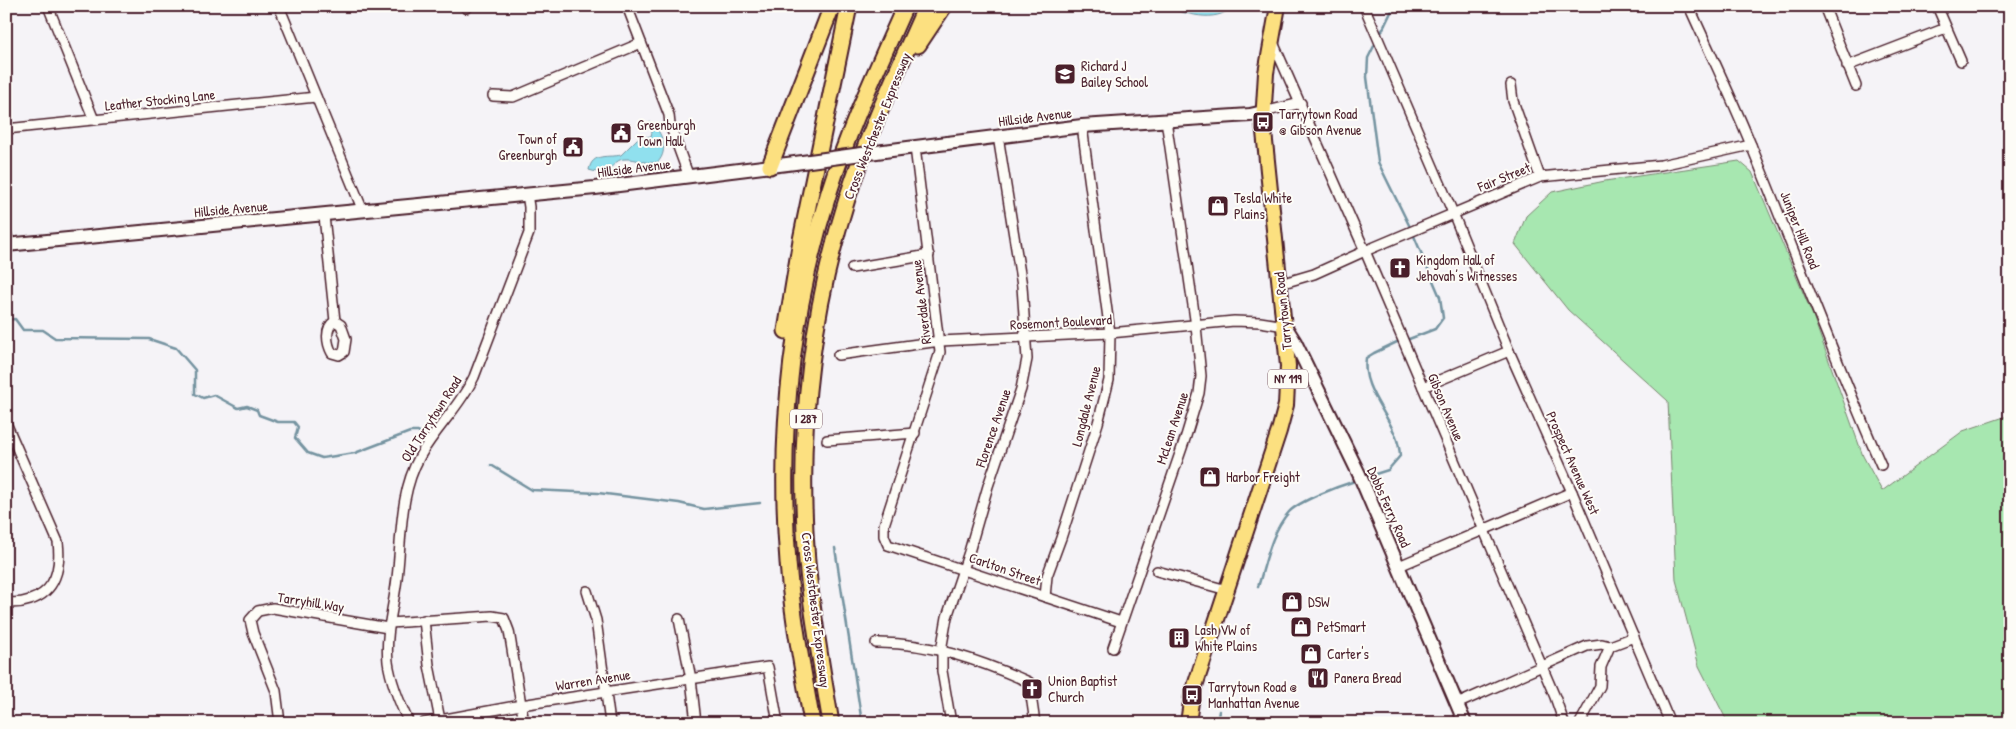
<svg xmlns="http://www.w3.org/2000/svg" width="2016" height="729" viewBox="0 0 2016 729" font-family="'Patrick Hand',sans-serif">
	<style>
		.green { fill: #a7e7b0; stroke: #78836e }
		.water { fill: #90e0ee; stroke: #7493a0 }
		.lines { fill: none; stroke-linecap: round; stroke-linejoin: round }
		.stream { stroke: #7493a0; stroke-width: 2.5 }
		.street-casing { stroke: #4a1f2b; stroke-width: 12 }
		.secondary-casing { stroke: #4a1f2b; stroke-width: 16 }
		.primary-casing { stroke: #4a1f2b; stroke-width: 18 }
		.highway-casing { stroke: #4a1f2b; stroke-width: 19 }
		.street { stroke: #fdfcf7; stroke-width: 9 }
		.secondary { stroke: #fdfcf7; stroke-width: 12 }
		.primary { stroke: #fce080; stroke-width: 14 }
		.highway { stroke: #fce080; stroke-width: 15 }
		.secondary-bridge-casing { stroke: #4a1f2b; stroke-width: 16; stroke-linecap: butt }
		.secondary-bridge { stroke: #fdfcf7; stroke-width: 12 }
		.labels { text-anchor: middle; stroke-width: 4; stroke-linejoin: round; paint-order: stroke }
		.shield { fill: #fdfcf7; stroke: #806168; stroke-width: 1 }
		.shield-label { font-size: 12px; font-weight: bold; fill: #4a1f2b }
		.poi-label { font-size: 14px; fill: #4a1f2b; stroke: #fdfcf7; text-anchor: start }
		.street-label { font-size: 14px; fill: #4a1f2b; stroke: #fdfcf7 }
	</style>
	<rect width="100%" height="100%" fill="#f5f3f7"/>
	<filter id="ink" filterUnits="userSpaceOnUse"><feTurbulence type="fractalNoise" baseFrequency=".02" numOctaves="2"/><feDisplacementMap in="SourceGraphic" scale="10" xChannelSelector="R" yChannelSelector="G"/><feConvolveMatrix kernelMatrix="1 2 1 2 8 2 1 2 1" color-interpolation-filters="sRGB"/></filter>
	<g filter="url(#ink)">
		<path class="green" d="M1739,161l13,11 61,144 50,140 19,35 81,-60 47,-16v308h-282l-29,-57 -23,-86 -8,-179 -100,-91 -53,-66 11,-28 26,-24 53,-11z"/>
		<g class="water">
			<path d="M1162,6h72c-20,19 -48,7 -72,0z"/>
			<path d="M651,122c11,10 18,28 7,40 -11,3 -22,-4 -33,-3 -14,0 -12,19 -36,11 3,-18 20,-12 32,-15l16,-16 14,-3 1,-4 -1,-3 -5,-1v-3z"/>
		</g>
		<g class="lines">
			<g class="stream">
				<path d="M1380,35l14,-29"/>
				<path d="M1375,44l-7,14 -1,19 11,85 31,63"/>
				<path d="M6,320l9,-1 8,11h20l12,8 94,1 27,9 19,22v24l8,4 11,-3 24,13 9,-2 10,4 2,5 19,7h16l4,5 -3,11 13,15 14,5 33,-5 55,-21h17"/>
				<path d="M1409,339l26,-10 8,-11 -3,-21 -26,-61"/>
				<path d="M491,465l41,25 66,3 81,10 25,6 56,-6"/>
				<path d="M1366,477l22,-7 12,-14c-1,-35 -40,-63 -34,-98l8,-5 23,-11"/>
				<path d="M835,548l27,175"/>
				<path d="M1258,587c8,-25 13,-55 31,-75 10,-11 50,-26 66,-31"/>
				<path d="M1217,723l2,-12"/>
			</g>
			<g class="street-casing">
				<g id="street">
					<path d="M48,6l46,114"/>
					<path d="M279,6l84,205"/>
					<path d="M627,6l42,109 1,10 19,52"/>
					<path d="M1364,6l89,207 56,138 63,141 98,231"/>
					<path d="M1689,6c21,47 43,92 62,139 44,107 84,215 130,320"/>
					<path d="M1824,6l32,80"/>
					<path d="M1937,6l24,55"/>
					<path d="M466,8l3,-2"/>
					<path d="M1272,40l93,211 190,446 9,26"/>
					<path d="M1847,66l99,-38"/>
					<path d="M1511,85l2,16 27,76"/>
					<path d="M493,96l20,1 128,-54"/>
					<path d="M1263,112l38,-9"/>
					<path d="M6,129l310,-32"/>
					<path d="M915,147l25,205 -56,173v11l4,9 233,77"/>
					<path d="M324,216l11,105"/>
					<path d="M6,232l4,13"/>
					<path d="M852,268l77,-13"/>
					<path d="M1280,284l34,-10 51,-23 175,-74 121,-12 90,-20"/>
					<path d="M335,321l6,4 5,14 -2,13 -5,3 -7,-2c-5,-9 -8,-25 3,-32z"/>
					<path d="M838,355l102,-14 170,-8 124,-12 26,1 25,4"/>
					<path d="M1423,387l86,-36"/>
					<path d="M6,423l52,119c3,25 -2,50 -28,58 -9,3 -15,4 -24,2"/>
					<path d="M827,440l88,-7"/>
					<path d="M1399,566l173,-74"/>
					<path d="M1157,571l70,19"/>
					<path d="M587,591l9,29 14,103"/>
					<path d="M1045,597l2,-21 14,-38 37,-115 11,-43 1,-47 -28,-207"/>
					<path d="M679,619l12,60 5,44"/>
					<path d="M424,620l5,45 11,55"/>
					<path d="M390,623l102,-7 12,2 5,13 15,92"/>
					<path d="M876,643c53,-1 105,18 153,39l6,41"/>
					<path d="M1113,648l73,-212 13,-43 2,-17 -5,-50 -30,-206"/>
					<path d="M1457,704l130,-58 15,-2 8,2 24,-9"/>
					<path d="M280,723l-4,-32 -23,-58 -3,-13 8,-9 15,-3 115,20"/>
					<path d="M409,723c-9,-19 -18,-40 -21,-61 -3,-29 6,-56 9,-84 5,-42 2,-84 23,-122 16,-28 40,-50 54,-79l55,-144v-26l-2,-13"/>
					<path d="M424,723l97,-18 247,-38 10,56"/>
					<path d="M951,723l-9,-52v-26l5,-28 22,-65 19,-66 33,-97 6,-30 -5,-73 -24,-150"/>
					<path d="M1580,723l20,-37 1,-19 9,-21"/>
				</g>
			</g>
			<g class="secondary-casing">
				<g id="secondary">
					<path d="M884,151l198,-25 168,-11 13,-3"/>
					<path d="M6,245l589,-57 200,-25"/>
					<path d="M1285,326l10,16 64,132 106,249"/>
				</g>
			</g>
			<g class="primary-casing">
				<path id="primary" d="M1188,723l4,-28 87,-264 7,-26 2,-39 -25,-244 3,-49 12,-67"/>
			</g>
			<g class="highway-casing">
				<g id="highway">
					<path d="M918,45l26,-39"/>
					<path d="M770,166l62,-160"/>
					<path d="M786,331l15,-91 48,-234"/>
					<path d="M812,723c-9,-54 -20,-107 -24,-161 -10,-125 3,-251 41,-370 20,-64 49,-125 76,-186"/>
					<path d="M831,723c-9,-54 -19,-107 -24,-161 -10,-123 3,-246 40,-363 21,-67 51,-129 79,-193"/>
				</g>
			</g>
			<use href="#street" class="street"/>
			<use href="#secondary" class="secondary"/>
			<use href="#primary" class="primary"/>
			<use href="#highway" class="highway"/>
			<g class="secondary-bridge-casing">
				<path id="secondary-bridge" d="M795,163l89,-12"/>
			</g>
			<use href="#secondary-bridge" class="secondary-bridge"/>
		</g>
	</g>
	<defs>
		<g id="school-square" transform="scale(1.125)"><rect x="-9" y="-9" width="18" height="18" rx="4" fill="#4a1f2b" stroke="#fdfcf7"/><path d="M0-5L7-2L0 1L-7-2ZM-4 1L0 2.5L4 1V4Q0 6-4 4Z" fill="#fff"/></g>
		<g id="bus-square" transform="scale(1.125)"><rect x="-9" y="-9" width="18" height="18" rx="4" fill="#4a1f2b" stroke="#fdfcf7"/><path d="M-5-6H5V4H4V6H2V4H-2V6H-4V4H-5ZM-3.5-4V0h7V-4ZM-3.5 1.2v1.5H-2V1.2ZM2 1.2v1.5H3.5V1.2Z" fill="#fff"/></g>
		<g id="civic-square" transform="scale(1.125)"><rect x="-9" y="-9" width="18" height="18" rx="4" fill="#4a1f2b" stroke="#fdfcf7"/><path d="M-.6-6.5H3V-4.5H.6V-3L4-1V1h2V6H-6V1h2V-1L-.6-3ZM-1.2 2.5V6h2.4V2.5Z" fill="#fff"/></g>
		<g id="shop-square" transform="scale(1.125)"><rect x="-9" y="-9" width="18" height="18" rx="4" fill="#4a1f2b" stroke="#fdfcf7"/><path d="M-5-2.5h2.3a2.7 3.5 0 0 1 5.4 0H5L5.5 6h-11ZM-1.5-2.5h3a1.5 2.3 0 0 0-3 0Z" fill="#fff"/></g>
		<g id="church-square" transform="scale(1.125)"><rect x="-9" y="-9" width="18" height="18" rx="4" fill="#4a1f2b" stroke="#fdfcf7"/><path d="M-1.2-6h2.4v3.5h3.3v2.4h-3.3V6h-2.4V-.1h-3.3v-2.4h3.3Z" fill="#fff"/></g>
		<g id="building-square" transform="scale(1.125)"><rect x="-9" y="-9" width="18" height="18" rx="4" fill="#4a1f2b" stroke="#fdfcf7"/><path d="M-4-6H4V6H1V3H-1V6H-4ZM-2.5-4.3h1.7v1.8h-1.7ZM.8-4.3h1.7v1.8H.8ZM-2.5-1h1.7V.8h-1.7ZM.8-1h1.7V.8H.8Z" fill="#fff"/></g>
		<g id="restaurant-square" transform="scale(1.125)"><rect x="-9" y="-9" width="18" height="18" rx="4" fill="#4a1f2b" stroke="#fdfcf7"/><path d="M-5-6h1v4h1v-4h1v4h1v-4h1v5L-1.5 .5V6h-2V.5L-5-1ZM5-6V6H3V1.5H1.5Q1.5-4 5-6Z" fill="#fff"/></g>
	</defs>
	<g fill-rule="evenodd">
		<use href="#school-square" x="1065" y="74"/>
		<use href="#bus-square" x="1263" y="122"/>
		<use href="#civic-square" x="621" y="133"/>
		<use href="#civic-square" x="573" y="147"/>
		<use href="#shop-square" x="1218" y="206"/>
		<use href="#church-square" x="1400" y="268"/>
		<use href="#shop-square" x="1210" y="477"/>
		<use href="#shop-square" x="1292" y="602"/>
		<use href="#shop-square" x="1301" y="627"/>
		<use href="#building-square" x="1179" y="638"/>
		<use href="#shop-square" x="1311" y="654"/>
		<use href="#restaurant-square" x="1318" y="678"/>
		<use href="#church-square" x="1032" y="689"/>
		<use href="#bus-square" x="1192" y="695"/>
	</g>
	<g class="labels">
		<g class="shield">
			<rect x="1268" y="369.5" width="40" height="19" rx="4"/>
			<rect x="790" y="409.5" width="32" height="19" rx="4"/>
		</g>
		<g class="shield-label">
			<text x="1288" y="383">NY 119</text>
			<text x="806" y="423">I 287</text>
		</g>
		<g class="poi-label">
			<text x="1081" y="71">Richard J<tspan x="1081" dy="16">Bailey School</tspan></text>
			<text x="1279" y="119">Tarrytown Road<tspan x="1279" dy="16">@ Gibson Avenue</tspan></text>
			<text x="637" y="130">Greenburgh<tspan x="637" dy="16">Town Hall</tspan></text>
			<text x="557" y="144" text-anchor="end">Town of<tspan x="557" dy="16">Greenburgh</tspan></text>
			<text x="1234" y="203">Tesla White<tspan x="1234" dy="16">Plains</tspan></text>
			<text x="1416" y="265">Kingdom Hall of<tspan x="1416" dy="16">Jehovah’s Witnesses</tspan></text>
			<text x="1226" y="482">Harbor Freight</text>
			<text x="1308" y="607">DSW</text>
			<text x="1317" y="632">PetSmart</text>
			<text x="1195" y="635">Lash VW of<tspan x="1195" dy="16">White Plains</tspan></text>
			<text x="1327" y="659">Carter's</text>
			<text x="1334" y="683">Panera Bread</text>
			<text x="1048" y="686">Union Baptist<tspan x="1048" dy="16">Church</tspan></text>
			<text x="1208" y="692">Tarrytown Road @<tspan x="1208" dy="16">Manhattan Avenue</tspan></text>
		</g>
		<g class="street-label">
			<text transform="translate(160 100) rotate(-6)" y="5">Leather Stocking Lane</text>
			<text transform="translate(1035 117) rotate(-7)" y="5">Hillside Avenue</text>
			<text transform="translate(877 126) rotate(-68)" y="5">Cross Westchester Expressway</text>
			<text transform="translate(634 168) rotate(-7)" y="5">Hillside Avenue</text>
			<text transform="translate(1504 177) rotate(-22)" y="5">Fair Street</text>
			<text transform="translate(231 209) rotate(-5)" y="5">Hillside Avenue</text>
			<text transform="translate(1800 230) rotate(68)" y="5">Juniper Hill Road</text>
			<text transform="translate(921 302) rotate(-97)" y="5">Riverdale Avenue</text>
			<text transform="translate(1283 311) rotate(-96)" y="5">Tarrytown Road</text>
			<text transform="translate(1061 322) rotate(-3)" y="5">Rosemont Boulevard</text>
			<text transform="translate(1086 406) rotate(-76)" y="5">Longdale Avenue</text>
			<text transform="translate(1446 407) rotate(67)" y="5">Gibson Avenue</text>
			<text transform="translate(431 419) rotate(-57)" y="5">Old Tarrytown Road</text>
			<text transform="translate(993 428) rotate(-71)" y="5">Florence Avenue</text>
			<text transform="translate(1172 428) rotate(-72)" y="5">McLean Avenue</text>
			<text transform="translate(1573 463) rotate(66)" y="5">Prospect Avenue West</text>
			<text transform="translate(1389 507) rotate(66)" y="5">Dobbs Ferry Road</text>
			<text transform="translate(1005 569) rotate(19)" y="5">Carlton Street</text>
			<text transform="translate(311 602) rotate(9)" y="5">Tarryhill Way</text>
			<text transform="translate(816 610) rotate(83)" y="5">Cross Westchester Expressway</text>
			<text transform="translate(593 680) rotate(-9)" y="5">Warren Avenue</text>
		</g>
	</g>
	<rect width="2016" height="729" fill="none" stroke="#fdfcf7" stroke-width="25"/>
	<rect x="12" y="12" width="1991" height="704" fill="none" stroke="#4a1f2b" stroke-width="2" filter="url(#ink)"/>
</svg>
